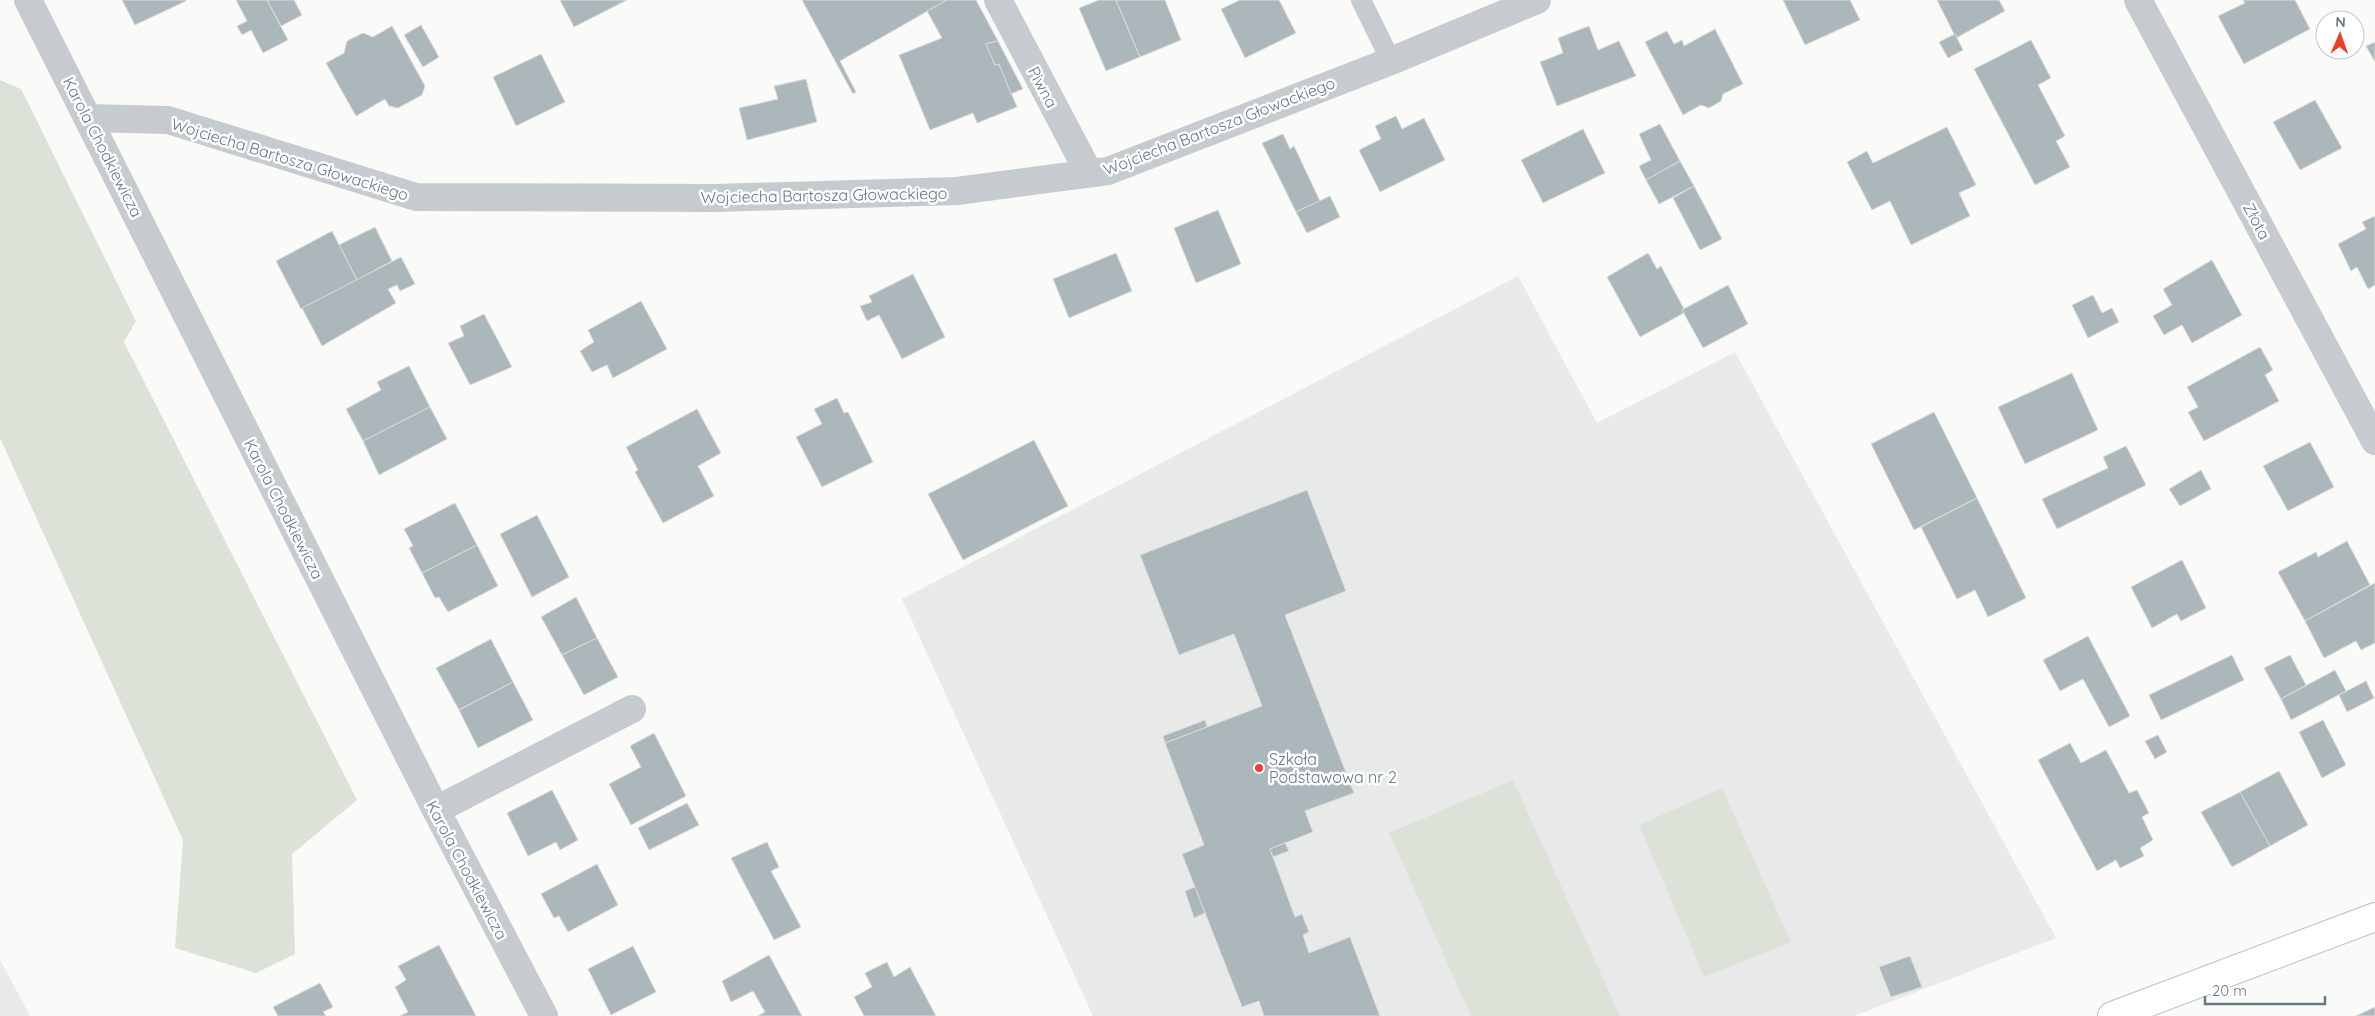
<svg xmlns="http://www.w3.org/2000/svg" width="2375" height="1016" viewBox="0 0 2375 1016" font-family="Quicksand,sans-serif">
	<style>
		.built { fill: #e8eae9 }
		.green { fill: #dce2d8 }
		.building { fill: #acb7bb; stroke: #dcdcda }
		.lines { fill: none; stroke-linecap: round; stroke-linejoin: round }
		.secondary-casing { stroke: #b8bfc2; stroke-width: 30 }
		.lane { stroke: #c5cbce; stroke-width: 20 }
		.street { stroke: #c5cbce; stroke-width: 28 }
		.secondary { stroke: #fff; stroke-width: 28 }
		.poi-dot { fill: #eb4227; stroke: #fff; stroke-width: 2 }
		.labels { text-anchor: middle; stroke-width: 5; stroke-linejoin: round; paint-order: stroke }
		.street-label { font-size: 16px; fill: #647984; stroke: #fff }
		.poi-label { font-size: 16px; fill: #647984; stroke: #fff; text-anchor: start }
	</style>
	<rect width="100%" height="100%" fill="#fafaf8"/>
	<g class="built">
		<path d="M1518,276l79,147 138,-71 321,586 -202,78h-761l-191,-417z"/>
		<path d="M0,960l30,56h-30z"/>
	</g>
	<g class="green">
		<path d="M0,80l21,9 115,232 -12,21 233,458 -65,54 3,100 -39,19 -81,-25 8,-108 -183,-402z"/>
		<path d="M1513,780l107,236h-149l-82,-183z"/>
		<path d="M1722,788l69,154 -87,35 -65,-152z"/>
	</g>
	<g class="building">
		<path d="M122,0h64v1l-51,24z"/>
		<path d="M236,0h31l21,40 -25,13 -12,-23 -9,5 -5,-9 10,-5z"/>
		<path d="M267,0h27l8,15 -21,11z"/>
		<path d="M560,0h67l-53,27z"/>
		<path d="M802,0h145l-107,61 16,31 -3,2z"/>
		<path d="M947,0h29l22,41 -12,3 9,21 4,-1 18,43 -40,16 -4,-10 -43,17 -31,-75 43,-17 -15,-27z"/>
		<path d="M1099,0h17l24,57 -34,14 -27,-63z"/>
		<path d="M1116,0h49l16,40 -41,17z"/>
		<path d="M1240,0h39l17,33 -51,25 -24,-49z"/>
		<path d="M1783,0h67l10,20 -55,25z"/>
		<path d="M1937,0h62l6,11 -49,27z"/>
		<path d="M2243,0h52l15,29 -66,35 -26,-48 27,-13z"/>
		<path d="M421,25l18,32 -16,10 -19,-32z"/>
		<path d="M392,26l33,60 -3,9 -24,13 -9,-2 -4,-7 -29,17 -30,-53 18,-10 3,-12 16,-8 10,4z"/>
		<path d="M1589,26l9,24 21,-9 17,35 -79,30 -17,-44 23,-9 -5,-15z"/>
		<path d="M1715,29l28,55 -20,10 -2,7 -12,7 -8,-3 -18,10 -38,-73 22,-11 7,13 8,-4 2,6z"/>
		<path d="M1955,34l8,16 -15,8 -9,-16z"/>
		<path d="M2031,40l20,38 -13,7 27,51 -9,5 14,26 -35,18 -61,-116z"/>
		<path d="M998,41l25,48 -12,5 -12,-30 -4,1 -9,-21z"/>
		<path d="M2375,42v20l-9,-16z"/>
		<path d="M541,54l24,48 -49,24 -23,-49z"/>
		<path d="M806,79l11,43 -70,18 -8,-32 39,-9 -4,-13z"/>
		<path d="M2315,100l27,48 -42,22 -27,-48z"/>
		<path d="M1396,116l6,13 22,-11 21,42 -65,32 -21,-42 22,-11 -6,-13z"/>
		<path d="M1660,124l20,37 -34,19 -7,-14 12,-6 -12,-26z"/>
		<path d="M1947,127l29,58 -17,8 11,23 -59,29 -21,-44 -18,9 -25,-48 20,-11 6,12z"/>
		<path d="M1583,129l22,44 -62,30 -22,-43z"/>
		<path d="M1283,134l7,15 4,-3 26,55 -24,11 -34,-69z"/>
		<path d="M1680,161l14,25 -35,18 -13,-24z"/>
		<path d="M1694,186l28,53 -22,11 -27,-52z"/>
		<path d="M1330,196l10,21 -33,16 -11,-21z"/>
		<path d="M1218,210l23,54 -45,19 -22,-55z"/>
		<path d="M2375,216v69l-7,4 -11,-22 -6,4 -13,-27 28,-15 -4,-7z"/>
		<path d="M375,227l17,34 -35,19 -18,-35z"/>
		<path d="M332,231l25,49 -56,29 -25,-48z"/>
		<path d="M1116,253l16,38 -63,27 -16,-39z"/>
		<path d="M1648,253l9,16 4,-3 23,43 -2,1 2,3 -44,24 -33,-60z"/>
		<path d="M401,257l14,27 -15,7 -3,-6 -9,4 8,14 -74,43 -20,-38z"/>
		<path d="M2212,260l30,55 -50,28 -10,-18 -18,10 -11,-19 19,-11 -9,-16z"/>
		<path d="M913,274l32,63 -43,22 -23,-44 -12,6 -7,-15 12,-4 -3,-6z"/>
		<path d="M1728,285l20,39 -45,24 -21,-38z"/>
		<path d="M2093,295l9,18 10,-5 7,14 -31,16 -16,-33z"/>
		<path d="M641,301l26,48 -54,29 -6,-13 -15,7 -12,-21 14,-9 -6,-12z"/>
		<path d="M484,314l28,53 -42,18 -22,-42 16,-7 -4,-10z"/>
		<path d="M2260,347l13,23 -8,5 14,26 -75,40 -16,-29 10,-5 -11,-20z"/>
		<path d="M409,366l21,41 -67,34 -17,-32 35,-19 -4,-8z"/>
		<path d="M2072,373l26,57 -73,34 -27,-57z"/>
		<path d="M837,398l7,15 4,-1 25,50 -51,25 -26,-50 26,-13 -8,-15z"/>
		<path d="M430,407l17,32 -68,36 -16,-34z"/>
		<path d="M697,409l24,44 -23,13 16,30 -51,27 -28,-51 3,-2 -12,-23z"/>
		<path d="M1934,412l43,86 -63,32 -43,-86z"/>
		<path d="M1034,440l34,66 -105,54 -35,-66z"/>
		<path d="M2310,442l24,45 -46,24 -25,-45z"/>
		<path d="M2126,446l20,39 -89,44 -15,-30 66,-31 -5,-11z"/>
		<path d="M2201,470l10,19 -31,17 -11,-17z"/>
		<path d="M1307,490l39,101 -61,24 69,178 -49,18 8,21 -43,17 25,68 7,-3 7,18 -6,3 6,18 41,-16 30,79h-116l-5,-15 -17,6 -60,-153 22,-9 -39,-102 97,-37 -28,-72 -55,21 -39,-100z"/>
		<path d="M1977,498l49,100 -38,19 -13,-27 -18,9 -36,-72z"/>
		<path d="M455,503l22,42 -55,28 -13,-25 4,-2 -9,-17z"/>
		<path d="M537,515l32,62 -37,20 -32,-63z"/>
		<path d="M2347,541l23,44 -65,36 -27,-49 38,-20 2,5z"/>
		<path d="M477,545l21,41 -50,26 -9,-15 -4,1 -13,-25z"/>
		<path d="M2182,560l24,48 -25,13 -4,-7 -25,14 -21,-41z"/>
		<path d="M2375,583v60l-14,7 -5,-9 -32,17 -19,-37z"/>
		<path d="M576,597l21,41 -35,17 -21,-38z"/>
		<path d="M2088,636l42,80 -21,11 -26,-48 -23,12 -17,-31z"/>
		<path d="M597,638l21,39 -34,18 -22,-40z"/>
		<path d="M491,639l22,43 -54,28 -23,-42z"/>
		<path d="M2232,655l12,25 -83,40 -12,-25z"/>
		<path d="M2290,655l16,30 -25,14 -17,-31z"/>
		<path d="M2335,670l11,21 -55,29 -10,-21z"/>
		<path d="M2366,681l8,17 -27,14 -8,-17z"/>
		<path d="M513,682l20,38 -55,28 -19,-38z"/>
		<path d="M1205,720l2,7 -42,16 -2,-7z"/>
		<path d="M2323,720l23,45 -24,13 -23,-46z"/>
		<path d="M654,733l32,63 -55,29 -22,-41 32,-17 -11,-21z"/>
		<path d="M2158,735l9,17 -12,7 -10,-18z"/>
		<path d="M2070,743l11,20 25,-13 23,43 8,-3 12,23 -7,4 11,23 -13,8 4,8 -24,12 -4,-8 -19,11 -59,-111z"/>
		<path d="M2279,771l29,54 -38,21 -30,-54z"/>
		<path d="M552,790l26,50 -18,10 -4,-8 -28,14 -21,-43z"/>
		<path d="M2240,792l30,54 -38,21 -31,-55z"/>
		<path d="M687,803l12,22 -50,25 -11,-22z"/>
		<path d="M767,842l12,25 -8,4 30,56 -27,13 -43,-82z"/>
		<path d="M1285,843l4,8 -16,6 -3,-8z"/>
		<path d="M597,864l21,41 -50,27 -9,-16 -5,2 -13,-24z"/>
		<path d="M1195,887l10,26 -11,5 -9,-27z"/>
		<path d="M439,945l37,71h-76l8,-4 -13,-25 11,-7 -8,-14z"/>
		<path d="M633,946l23,46 -45,23 -23,-46z"/>
		<path d="M769,955l33,61h-44l7,-4 -12,-21 -22,11 -9,-21z"/>
		<path d="M1910,956l12,31 -31,10 -12,-30z"/>
		<path d="M887,962l7,15 16,-10 26,49h-72l-10,-19 18,-10 -7,-14z"/>
		<path d="M320,983l13,24 -10,5 3,4h-48l-5,-9z"/>
		<path d="M2375,1007v9h-19z"/>
	</g>
	<g class="lines">
		<g class="secondary-casing">
			<path id="secondary" d="M2112,1016l263,-99"/>
		</g>
		<path class="lane" d="M1361,0l30,61"/>
		<g class="street">
			<path d="M28,0l408,810 108,206"/>
			<path d="M998,0l91,173"/>
			<path d="M2138,0l237,441"/>
			<path d="M88,118l80,2 248,77 300,1 241,-7 151,-20 283,-110 146,-61"/>
			<path d="M436,810l196,-101"/>
		</g>
		<use href="#secondary" class="secondary"/>
	</g>
	<circle class="poi-dot" cx="1259" cy="768" r="5"/>
	<g class="labels">
		<g class="street-label">
			<text transform="translate(1043 87) rotate(62)" y="6">Piwna</text>
			<text transform="translate(1219 126) rotate(-21)" y="6">Wojciecha Bartosza Głowackiego</text>
			<text transform="translate(103 147) rotate(63)" y="6">Karola Chodkiewicza</text>
			<text transform="translate(290 159) rotate(17)" y="6">Wojciecha Bartosza Głowackiego</text>
			<text transform="translate(824 195) rotate(-1)" y="6">Wojciecha Bartosza Głowackiego</text>
			<text transform="translate(2257 221) rotate(62)" y="6">Złota</text>
			<text transform="translate(284 509) rotate(63)" y="6">Karola Chodkiewicza</text>
			<text transform="translate(467 870) rotate(62)" y="6">Karola Chodkiewicza</text>
		</g>
		<g class="poi-label">
			<text x="1269" y="765">Szkoła<tspan x="1269" dy="18">Podstawowa nr 2</tspan></text>
		</g>
	</g>
	<g transform="translate(2340 35) rotate(2)"><circle r="24" fill="#ffffff" stroke="#c1c9ce"/>
	<path d="M0-4L9 19L0 12L-9 19Z" fill="#eb4227"/>
	<text y="-8" font-size="14" font-weight="bold" text-anchor="middle" fill="#647984">N</text>
	</g>
	<path d="M2205 996v8h120v-8" fill="none" stroke="#647984" stroke-width="2.5"/>
	<text x="2212" y="996" font-size="15" fill="#647984" stroke="#ffffff" stroke-width="4" paint-order="stroke">20 m</text>
</svg>
